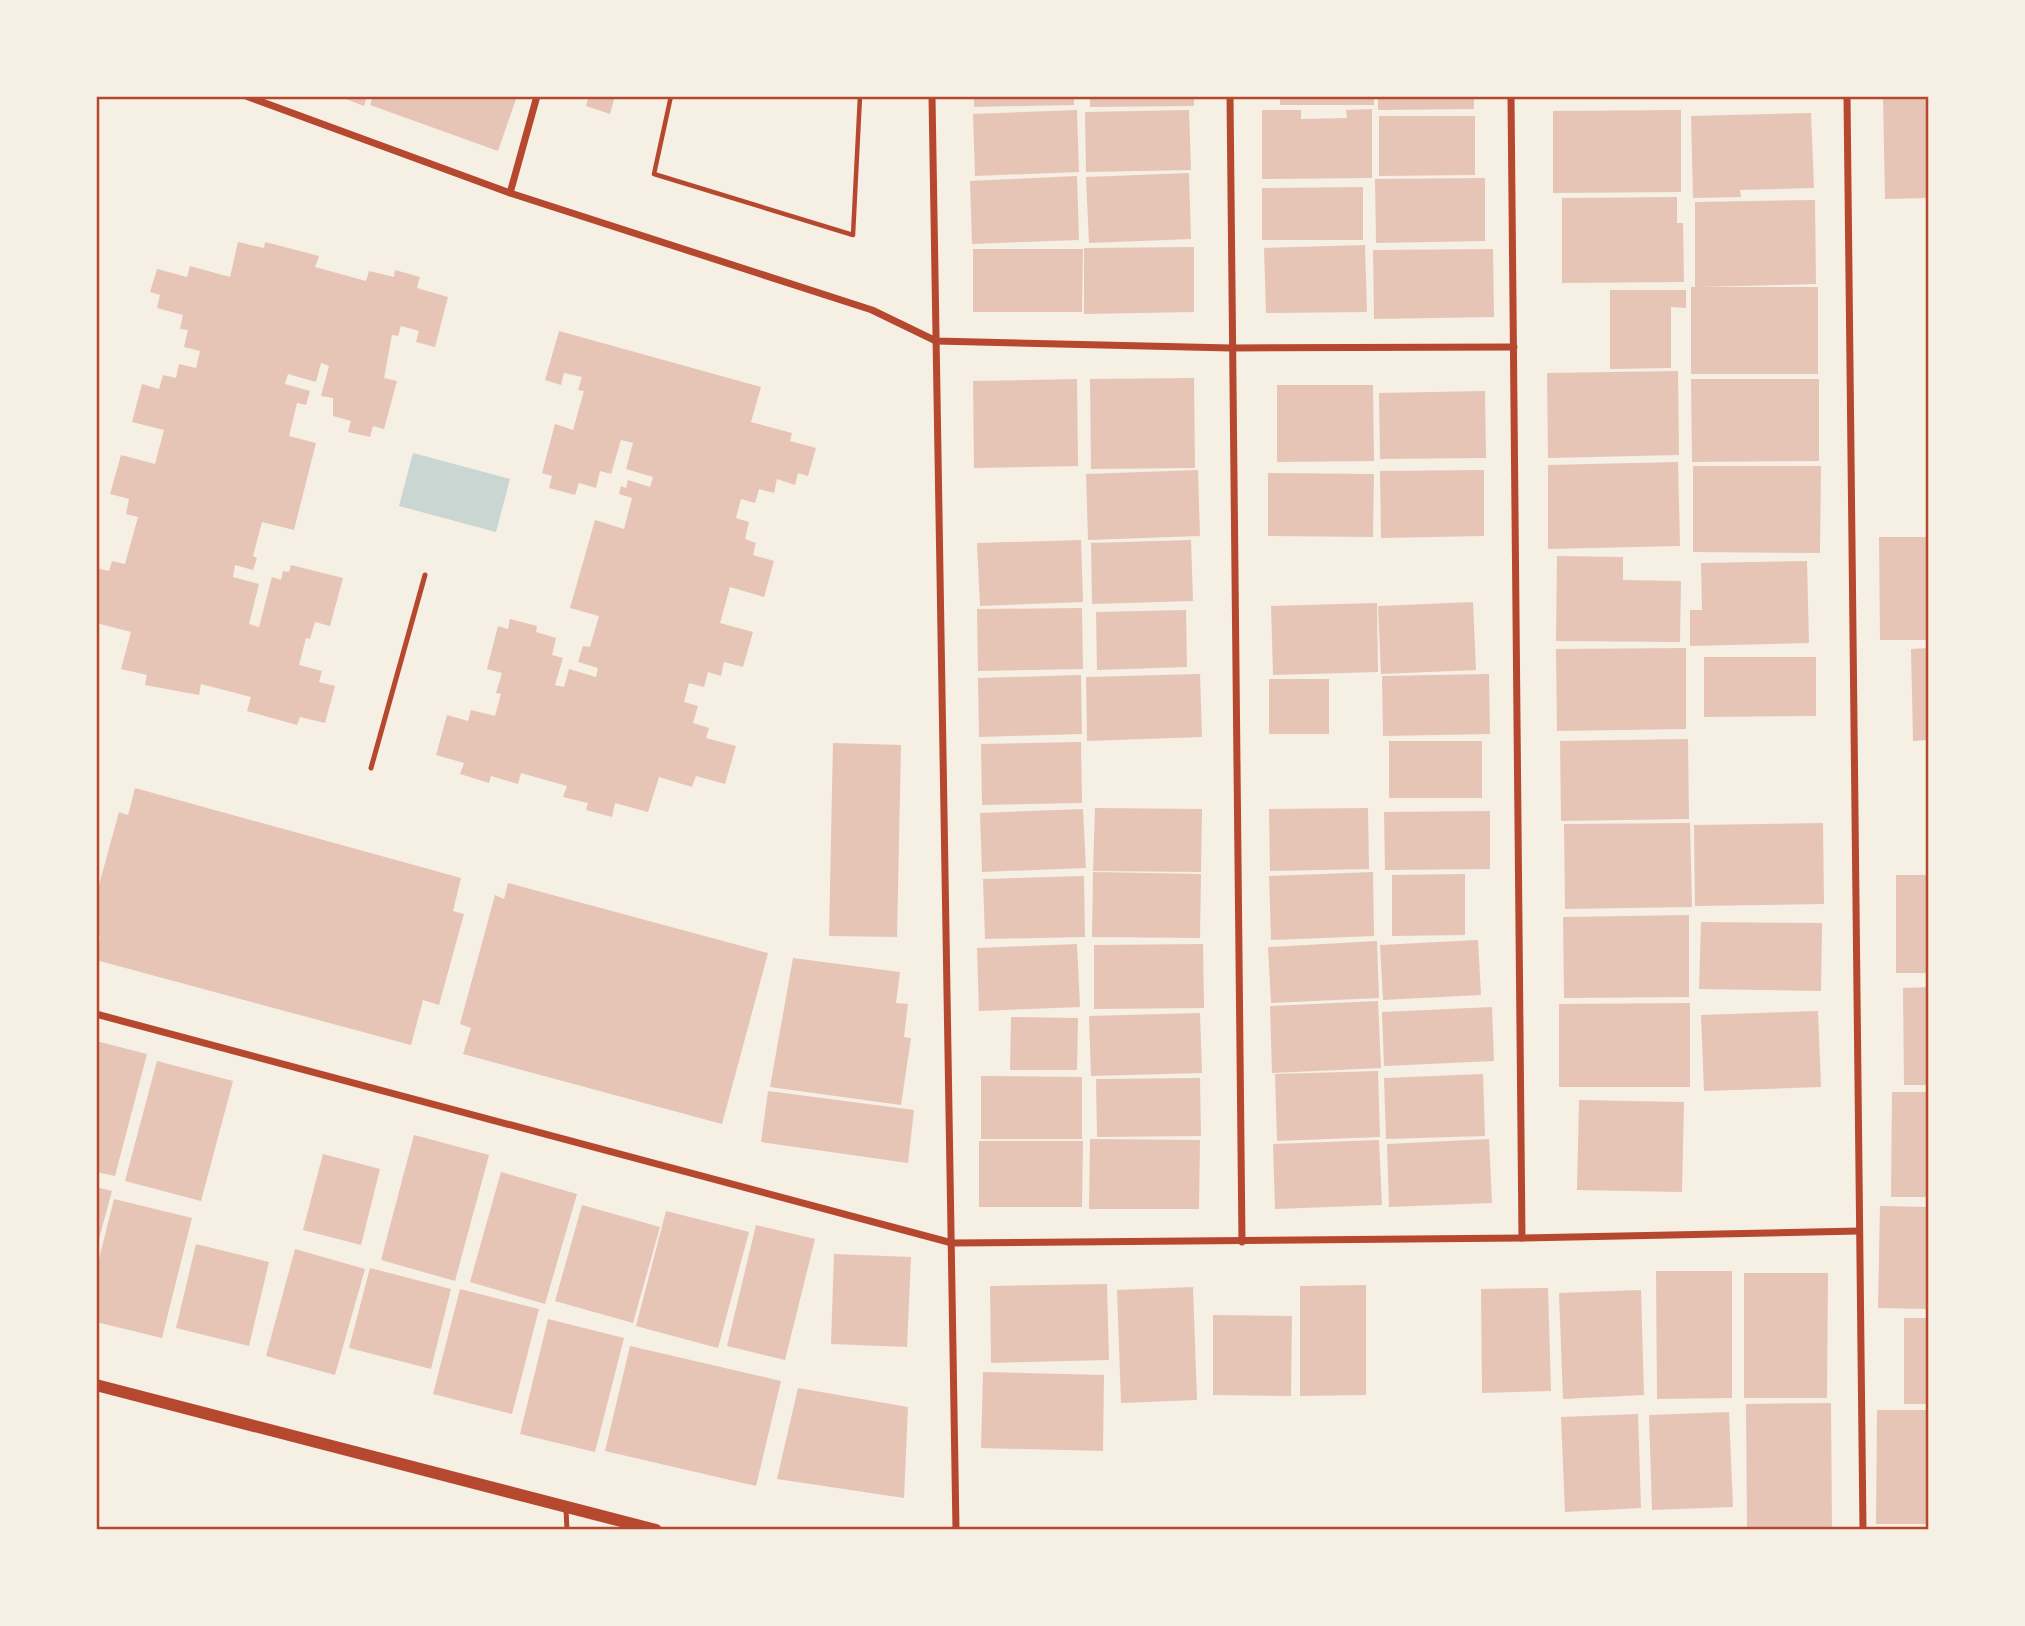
<svg xmlns="http://www.w3.org/2000/svg" width="2025" height="1626" viewBox="0 0 2025 1626" font-family="'IBM Plex Serif',serif">
	<style>
		.water { fill: #c9d6d2 }
		.building { fill: #e6c5b7 }
		.lines { fill: none; stroke-linecap: round; stroke-linejoin: round }
		.path { stroke: #b5482f; stroke-width: 4.5 }
		.service { stroke: #b5482f; stroke-width: 5 }
		.minor { stroke: #b5482f; stroke-width: 7 }
		.tertiary { stroke: #b5482f; stroke-width: 12 }
		.neatline { fill: none; stroke: #b5482f; stroke-width: 2.5 }
	</style>
	<rect width="100%" height="100%" fill="#f6efe4"/>
	<path class="water" d="M413,453l97,26 -14,53 -97,-26z"/>
	<g class="building">
		<path d="M338,96h29l-3,10z"/>
		<path d="M373,96h144l-19,55 -128,-46z"/>
		<path d="M589,96h26l-5,18 -24,-8z"/>
		<path d="M974,96h100v9l-100,2z"/>
		<path d="M1090,96h104v10l-104,1z"/>
		<rect x="1280" y="96" width="94" height="9"/>
		<path d="M1378,96h96v13l-96,1z"/>
		<path d="M1929,96v102l-44,1 -2,-102z"/>
		<path d="M1372,109v69l-110,1v-69h39v9l46,-1 -1,-8z"/>
		<path d="M1077,110l2,62 -104,4 -2,-62z"/>
		<path d="M1189,110l2,60 -105,2 -1,-60z"/>
		<path d="M1681,110v82l-128,1v-82z"/>
		<path d="M1811,113l3,75 -74,2 1,7 -48,1 -2,-82z"/>
		<path d="M1379,116h96v59l-96,1z"/>
		<path d="M1189,173l2,66 -102,4 -3,-66z"/>
		<path d="M1077,176l2,64 -107,4 -2,-63z"/>
		<path d="M1485,178v63l-109,2 -1,-64z"/>
		<path d="M1363,187v53h-101v-52z"/>
		<path d="M1677,197v26h6l1,59 -122,1v-85z"/>
		<path d="M1815,200l1,84 -116,3h118v87h-127v-87h4v-85z"/>
		<path d="M238,242l26,6 1,-6 54,14 -4,11 51,14 3,-10 25,6 1,-7 25,7 -3,11 31,9 -13,50 -19,-5 3,-11 -18,-5 -3,10 -6,-1 -8,43 13,3 -13,48 -11,-3 -3,11 -22,-5 3,-11 -18,-5v-18l-12,-2 8,-30 -8,-3 -5,19 -28,-8 -3,10 25,7 -4,14 -9,-2 -8,33 27,7 -22,87 -32,-8 -9,34 4,2 -4,12 -18,-5 -2,12 26,7 -10,40 10,3 13,-50 9,3 2,-9 6,1 2,-7 52,13 -13,48 -15,-4 -5,17 -4,-1 -7,27 23,6 -3,11 16,4 -10,37 -25,-6 -3,8 -50,-14 4,-14 -50,-13 -2,11 -54,-10 2,-10 -26,-6 10,-37 -35,-9v-55l13,3 3,-10 13,3 13,-47 -12,-3 3,-15 -19,-5 11,-39 34,9 9,-34 -32,-8 10,-38 17,5 4,-14 13,3 3,-14 17,4 4,-17 -16,-4 4,-17 -8,-1 3,-14 -26,-7 3,-13 -10,-3 7,-23 30,8 3,-11 40,11z"/>
		<path d="M1365,245l2,67 -101,1 -2,-65z"/>
		<path d="M1194,247v65l-110,2v-66z"/>
		<path d="M973,249h110l-1,63h-109z"/>
		<path d="M1493,249l1,68 -120,2 -1,-69z"/>
		<path d="M1610,290h76v18l-15,-1v61l-61,1z"/>
		<path d="M559,331l202,56 -10,35 41,11 -2,8 26,7 -8,28 -10,-3 -3,12 -18,-6 -3,14 -15,-4 -4,14 -14,-4 -5,19 13,4 -4,17 11,4 -3,12 21,6 -10,36 -34,-10 -10,36 33,9 -10,35 -19,-5 -3,14 -13,-4 -4,15 -15,-4 -5,19 14,4 -5,17 16,5 -3,10 30,8 -11,38 -29,-8 -4,11 -33,-10 -11,35 -33,-9 -3,14 -26,-7 2,-7 -25,-6 4,-11 -46,-13 -3,11 -27,-8 -2,7 -29,-9 4,-11 -28,-8 11,-40 21,6 3,-11 24,6 6,-22 -5,-1 6,-20 -15,-4 11,-43 10,3 2,-10 27,7 -1,6 20,6 -4,17 11,3 -8,27 9,2 5,-18 27,8 2,-9 -20,-6 5,-16 7,1 9,-31 -29,-8 25,-88 29,9 8,-31 -13,-4 2,-8 5,2 2,-8 22,7 3,-10 -27,-8 7,-26 -12,-3 -10,34 -11,-3 -4,17 -17,-5 -4,12 -26,-7 3,-12 -10,-3 13,-49 18,6 11,-39 -6,-1 4,-13 -18,-4 -3,12 -16,-5z"/>
		<path d="M1678,371l1,84 -131,3 -1,-85z"/>
		<path d="M1194,378l1,90 -104,1 -1,-90z"/>
		<path d="M1077,379l1,87 -104,2 -1,-87z"/>
		<path d="M1691,379h128v82l-127,1z"/>
		<path d="M1277,385h96l1,76 -97,1z"/>
		<path d="M1485,391l1,67 -106,1 -1,-66z"/>
		<path d="M1678,462l2,84 -132,3v-84z"/>
		<path d="M1693,466h128l-1,87 -127,-1z"/>
		<path d="M1198,470l2,66 -112,4 -2,-66z"/>
		<path d="M1484,470v66l-103,2 -1,-67z"/>
		<path d="M1268,473l106,1 -1,63 -105,-1z"/>
		<path d="M1879,537h50v103h-49z"/>
		<path d="M1081,540l2,62 -103,4 -3,-63z"/>
		<path d="M1191,540l2,61 -101,3 -1,-61z"/>
		<path d="M1557,556l66,1v23l58,1 -1,61 -124,-1z"/>
		<path d="M1807,561l2,82 -119,3v-36h12l-1,-47z"/>
		<path d="M1473,602l3,68 -95,4 -3,-68z"/>
		<path d="M1377,603l1,69 -105,3 -2,-69z"/>
		<path d="M1082,608l1,61 -105,2 -1,-62z"/>
		<path d="M1186,610l1,57 -90,3 -1,-58z"/>
		<path d="M1686,648v81l-129,2 -1,-82z"/>
		<path d="M1929,648v92l-16,1 -2,-92z"/>
		<path d="M1704,657h112v59l-112,1z"/>
		<path d="M1200,674l2,63 -115,4 -1,-64z"/>
		<path d="M1489,674l1,60 -107,2 -1,-60z"/>
		<path d="M1081,675l1,59 -103,3 -1,-59z"/>
		<rect x="1269" y="679" width="60" height="55"/>
		<path d="M1688,739l1,80 -128,2 -1,-80z"/>
		<rect x="1389" y="741" width="93" height="57"/>
		<path d="M1081,742l1,61 -100,2 -1,-61z"/>
		<path d="M833,743l68,2 -4,192 -68,-1z"/>
		<path d="M135,788l326,90 -8,33 11,3 -25,91 -16,-5 -12,45 -315,-85 4,-23 -4,-1v-40l23,-84 9,3z"/>
		<path d="M1095,808l107,1 -1,63 -108,-1z"/>
		<path d="M1368,808l1,61 -99,2 -1,-62z"/>
		<path d="M1083,809l3,59 -104,4 -2,-59z"/>
		<path d="M1490,811v58l-105,1 -1,-58z"/>
		<path d="M1690,823l2,84 -127,2 -1,-85z"/>
		<path d="M1823,823l1,81 -129,2 -1,-81z"/>
		<path d="M1093,872l108,2 -1,64 -108,-1z"/>
		<path d="M1373,872l1,64 -103,4 -2,-64z"/>
		<path d="M1465,874v61l-73,1v-61z"/>
		<rect x="1896" y="875" width="33" height="98"/>
		<path d="M1084,876l1,61 -100,2 -2,-60z"/>
		<path d="M508,883l260,70 -46,171 -259,-70 8,-26 -11,-4 35,-129 9,4z"/>
		<path d="M1689,915v82l-125,1 -1,-81z"/>
		<path d="M1701,922l121,1 -1,68 -122,-2z"/>
		<path d="M1478,940l3,55 -98,5 -3,-55z"/>
		<path d="M1377,941l2,57 -108,5 -3,-56z"/>
		<path d="M1077,944l3,63 -101,4 -2,-63z"/>
		<path d="M1203,944l1,64 -110,1v-64z"/>
		<path d="M793,958l107,14 -4,31 12,1 -4,33 7,1 -10,67 -131,-18z"/>
		<path d="M1929,987v98h-25l-1,-97z"/>
		<path d="M1378,1001l3,67 -109,5 -2,-67z"/>
		<path d="M1690,1003v84h-131v-83z"/>
		<path d="M1492,1007l2,54 -110,5 -2,-54z"/>
		<path d="M1818,1011l3,76 -117,4 -3,-76z"/>
		<path d="M1200,1013l2,60 -111,3 -2,-60z"/>
		<path d="M1011,1017l67,1 -1,52h-67z"/>
		<path d="M96,1041l51,13 -32,122 -19,-4z"/>
		<path d="M157,1061l76,20 -32,120 -76,-20z"/>
		<path d="M1378,1071l2,66 -103,4 -2,-67z"/>
		<path d="M1483,1074l2,62 -99,3 -2,-61z"/>
		<path d="M981,1076l101,1v62h-101z"/>
		<path d="M1200,1078l1,58 -104,1 -1,-58z"/>
		<path d="M768,1091l146,19 -6,53 -147,-21z"/>
		<path d="M1892,1092h37v105h-38z"/>
		<path d="M1579,1100l105,2 -2,90 -105,-2z"/>
		<path d="M414,1135l75,20 -34,126 -74,-21z"/>
		<path d="M1090,1139l110,1 -1,69h-110z"/>
		<path d="M1489,1139l3,64 -103,4 -2,-63z"/>
		<path d="M1379,1140l3,65 -107,4 -2,-65z"/>
		<path d="M979,1141h104l-1,66h-103z"/>
		<path d="M323,1154l57,15 -19,76 -58,-15z"/>
		<path d="M501,1172l76,22 -32,110 -75,-22z"/>
		<path d="M96,1187l16,4 -15,55h-1z"/>
		<path d="M114,1199l78,19 -30,120 -66,-16v-51z"/>
		<path d="M582,1205l78,22 -27,96 -78,-22z"/>
		<path d="M1880,1206l49,1v102l-51,-1z"/>
		<path d="M666,1211l83,21 -31,116 -82,-22z"/>
		<path d="M756,1225l59,14 -30,121 -58,-14z"/>
		<path d="M196,1244l73,18 -20,84 -73,-18z"/>
		<path d="M295,1249l70,20 -30,106 -69,-19z"/>
		<path d="M834,1254l77,3 -4,90 -76,-3z"/>
		<path d="M370,1268l81,21 -20,80 -82,-21z"/>
		<path d="M1656,1271h76v127l-75,1z"/>
		<path d="M1744,1273h84l-1,125h-83z"/>
		<path d="M1107,1284l2,76 -118,3 -1,-77z"/>
		<path d="M1366,1285v110l-66,1v-110z"/>
		<path d="M1193,1287l4,113 -76,3 -4,-113z"/>
		<path d="M1548,1288l3,103 -69,2 -1,-104z"/>
		<path d="M460,1289l79,20 -27,105 -79,-20z"/>
		<path d="M1641,1290l3,105 -81,4 -4,-106z"/>
		<path d="M1213,1315l79,1 -1,80 -78,-1z"/>
		<rect x="1904" y="1318" width="25" height="86"/>
		<path d="M548,1319l76,19 -29,114 -75,-18z"/>
		<path d="M630,1346l151,35 -25,105 -151,-35z"/>
		<path d="M983,1372l121,3 -1,76 -122,-3z"/>
		<path d="M798,1388l110,19 -4,91 -127,-19z"/>
		<path d="M1831,1403l1,127h-85l-1,-126z"/>
		<path d="M1877,1410h52v114h-53z"/>
		<path d="M1729,1412l4,95 -81,3 -3,-95z"/>
		<path d="M1638,1414l3,94 -76,4 -4,-95z"/>
	</g>
	<g class="lines">
		<path class="path" d="M671,96l-17,78 199,61 7,-139"/>
		<g class="service">
			<path d="M371,768l54,-193"/>
			<path d="M566,1509l1,21"/>
		</g>
		<g class="minor">
			<path d="M246,96l264,97 362,117 64,31 295,7 283,-1"/>
			<path d="M932,96l24,1434"/>
			<path d="M1230,96l12,1146"/>
			<path d="M1511,96l11,1142"/>
			<path d="M1847,96l16,1434"/>
			<path d="M510,193l27,-97"/>
			<path d="M96,1014l856,229 570,-5 337,-7"/>
		</g>
		<path class="tertiary" d="M96,1385l560,145"/>
	</g>
	<rect width="2025" height="1626" fill="none" stroke="#f6efe4" stroke-width="196"/>
	<rect x="98" y="98" width="1829" height="1430" class="neatline"/>
</svg>
